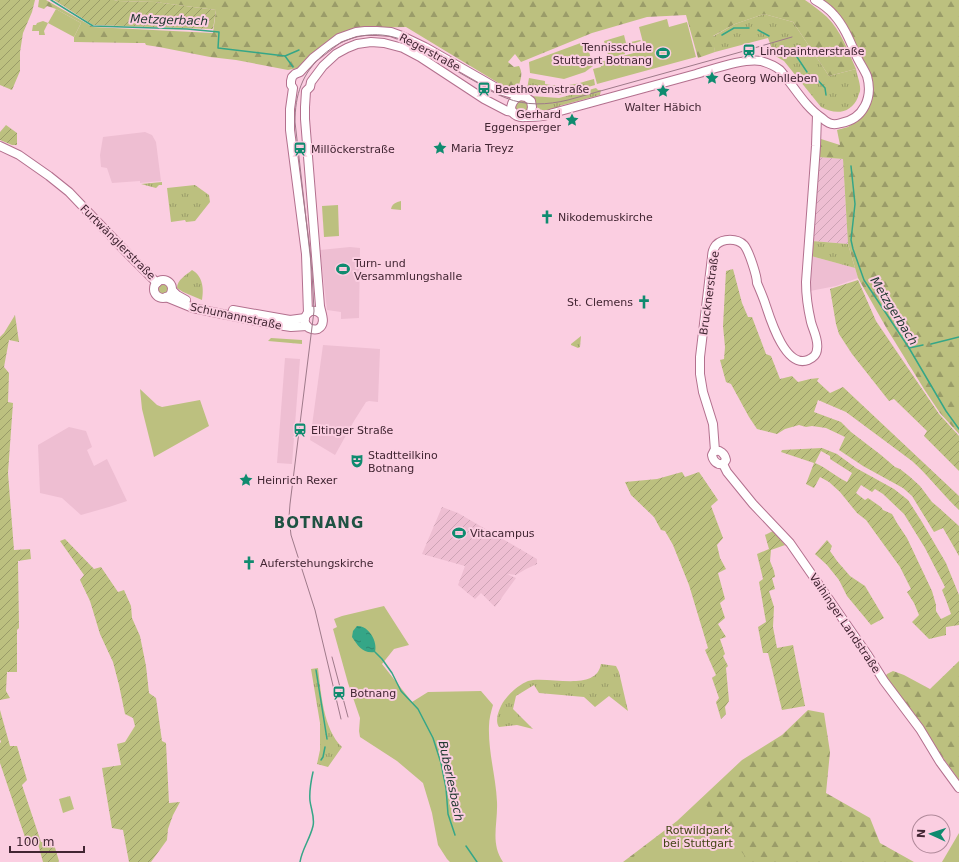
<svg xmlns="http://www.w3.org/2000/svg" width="959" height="862" viewBox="0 0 959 862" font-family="'DejaVu Sans',sans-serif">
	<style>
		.built { fill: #eebed2 }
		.industrial { fill: url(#industrial-furrows) }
		.grass { fill: url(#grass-tufts) }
		.forest { fill: url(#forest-firs) }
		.park { fill: #bcc07f }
		.garden { fill: url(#garden-furrows); fill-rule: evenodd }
		.water { fill: url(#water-ripples) }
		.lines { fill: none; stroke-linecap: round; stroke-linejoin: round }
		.stream { stroke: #35a687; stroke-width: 1.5 }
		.secondary-casing { stroke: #b3708e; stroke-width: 10 }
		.secondary { stroke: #fff; stroke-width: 8 }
		.tram { stroke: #9f7a8a; stroke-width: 1 }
		.labels { text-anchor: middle; stroke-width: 4; stroke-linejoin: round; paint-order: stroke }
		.poi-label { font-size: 11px; fill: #412532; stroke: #fbcee1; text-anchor: start }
		.street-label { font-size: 11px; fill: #412532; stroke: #fbcee1 }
		.park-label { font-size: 11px; fill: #444616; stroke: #fbcee1 }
		.water-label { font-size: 12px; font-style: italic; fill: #223a32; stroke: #fbcee1 }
		.district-label { font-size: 15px; font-weight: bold; letter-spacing: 1px; fill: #1f5243; stroke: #fbcee1 }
	</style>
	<defs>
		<pattern id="industrial-furrows" width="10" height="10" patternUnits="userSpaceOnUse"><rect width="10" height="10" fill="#eebed2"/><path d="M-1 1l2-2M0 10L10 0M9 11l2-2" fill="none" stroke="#cda3b5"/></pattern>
		<pattern id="grass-tufts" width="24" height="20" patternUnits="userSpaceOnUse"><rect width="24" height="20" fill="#bcc07f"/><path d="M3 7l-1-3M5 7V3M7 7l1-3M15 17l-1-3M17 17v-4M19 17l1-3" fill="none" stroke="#9a9c69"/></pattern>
		<pattern id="forest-firs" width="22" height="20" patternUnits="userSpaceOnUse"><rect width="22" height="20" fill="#bcc07f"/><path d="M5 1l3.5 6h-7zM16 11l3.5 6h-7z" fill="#9a9c69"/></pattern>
		<pattern id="garden-furrows" width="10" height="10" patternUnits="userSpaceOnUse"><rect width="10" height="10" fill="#bcc07f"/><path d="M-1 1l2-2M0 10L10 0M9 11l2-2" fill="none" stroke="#9a9c69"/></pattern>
		<pattern id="water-ripples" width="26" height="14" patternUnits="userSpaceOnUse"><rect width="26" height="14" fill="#35a687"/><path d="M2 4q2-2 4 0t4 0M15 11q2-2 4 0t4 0" fill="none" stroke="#2e876f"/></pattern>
	</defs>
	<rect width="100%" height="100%" fill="#fbcee1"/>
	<g class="built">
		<path d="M145,132l7,3 4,7 5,39 -21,2v-2l-28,2 -5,-15 -6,-1 -1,-12 3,-18z"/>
		<path d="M350,247l10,1 -1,70 -18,1v-7l-14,-2 -7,-60z"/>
		<path d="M811,256l44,12 3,10 -22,8 -26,5z"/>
		<path d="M323,345l57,4 -2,53 -9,-1 -3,1 -12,19 -19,34 -25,-15z"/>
		<path d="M285,358l15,1 -8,105 -15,-1z"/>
		<path d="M69,427l17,4 6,16 -5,3 7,16 13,-7 20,42 -18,6 -28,8 -19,-17 -22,-5 -2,-48z"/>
	</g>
	<g class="industrial">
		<path d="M818,157l25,2 5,85 -36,-3z"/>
		<path d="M442,507l16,6 79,46v5l-11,5 -10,6 -9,-1 9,4 -21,29 -14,-14 -6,6 -17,-14 7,-19 -43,-12z"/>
	</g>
	<g class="grass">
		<path d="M764,14l29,8 36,54 27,-7c1,7 5,15 4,22 0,1 -2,5 -2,6 -7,17 -23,18 -37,10l-37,-46 -12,-7v-5l-4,-11 -53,14 -3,-15 23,-13z"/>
		<path d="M529,78l16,3v3c19,4 31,0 49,-5l1,6 -35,10 -29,-2 -3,-1 -1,-3z"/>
		<path d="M596,88l2,2h3l-1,5 -41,11 1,3c-7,1 -19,4 -24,-3 -2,-4 -2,-7 -5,-10l28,2z"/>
		<circle cx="522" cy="107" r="7"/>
		<path d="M162,182v3h-3l-3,3 -15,-4z"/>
		<path d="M195,185l14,10 1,7 -15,19 -9,1 -1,-2 -14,2 -4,-34z"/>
		<path d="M401,201v9l-10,-1c1,-5 5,-7 10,-8z"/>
		<path d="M812,241l36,3 7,24 -44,-12z"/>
		<path d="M192,270c11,6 12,19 10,30l-19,-8 -6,-4c0,-8 9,-13 15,-18z"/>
		<circle cx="163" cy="289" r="5"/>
		<path d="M581,336l-1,11 -2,1 -7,-3v-1z"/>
		<path d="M271,338l31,2v4l-34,-3z"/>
		<path d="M601,664l15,2 3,6 9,39 -19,-15 -14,11 -11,-10 -45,-4 -5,-8 -18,11 -3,13 20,20 -16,-4 -18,2c-4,-6 -1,-15 2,-21 5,-10 17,-21 27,-25 19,-6 68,12 73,-17z"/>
		<path d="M318,668c3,24 5,61 24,79l-14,20 -11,-3 3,-14v-27l-9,-54z"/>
		<path d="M70,796l4,13 -11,4 -4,-14z"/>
	</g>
	<g class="forest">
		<path d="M39,0h7l47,27 120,6 3,-23 -61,-8 -37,-1 -4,-1h691c8,5 15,11 22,17 14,14 21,34 29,52l-27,7 -36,-54 -29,-8 -29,10 -22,12 2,16 -17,6 -12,-43 -39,2 -55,16 -71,29 -6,-8 -7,8 6,5 5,-1c4,7 2,12 0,19l-5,2h-9l-99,-60 -51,1 -33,17 -24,23 -10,2 -52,-10 -26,-3 -51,-10 -13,-2 -1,-2h-9l-62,-1v-5l7,-14 -25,-14 -9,-3 -3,3 -6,-2z"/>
		<path d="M820,0h139v434l-19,-21 -16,-24 -37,-60 -29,-51 -10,-34 -5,-85 -25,-2 3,-18 19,6 -3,-15 11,-3 10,-7 8,-11v-41z"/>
		<path d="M959,661v119l-74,-103 2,-3 6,-3 11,4 26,14z"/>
		<path d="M808,710l16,3 6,39 -4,41 44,25 10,25 34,19h-291l54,-41 65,-61 40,-25z"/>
	</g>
	<g class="park">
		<path d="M56,9l25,14 -7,14 -26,-14 -4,8 1,4h-6v-4h-7l1,-6h3l1,-2 6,-2 5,2z"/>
		<path d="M667,19l2,8 18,-5 9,35 -99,27 -4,-15 8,-2 -1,-5 45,-12 -6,-23z"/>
		<path d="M624,35l2,8 14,-3 1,1 -9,3 -5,3 -3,1 1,6 -16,4 -5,-17z"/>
		<path d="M586,41l7,25 -8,6 -21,7 -34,-6 -1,-11z"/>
		<path d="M338,205l1,31 -15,1 -2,-31z"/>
		<path d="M140,389l17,16 5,2 38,-7 9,26 -55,31 -12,-48z"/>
		<path d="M384,606l25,39 -15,4 -12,15 30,38 16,-10 53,-1 12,14c-2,7 -4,14 -4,21 -1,26 7,51 8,76 1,22 -7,41 6,60h-53l-3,-3 -9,-14 -6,-32 -9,-30 -26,-22 -37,-24 -1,-6 1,-13 -12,-35 -15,-54 4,-2 -3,-8 8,-3z"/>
		<path d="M703,801l41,54 2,7h-119z"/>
		<path d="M959,833v29h-17z"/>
	</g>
	<g class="garden">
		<path d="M0,0h35l-3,12 -9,21 -3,19v19l-8,19 -12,-5z"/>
		<path d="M54,0h60l4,1 37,1 61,8 -3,19 -120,-4z"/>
		<path d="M6,125l11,8v12h-5l-12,-5v-8z"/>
		<path d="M733,269l9,34 6,14h4l14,37 5,2 9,23 12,-3 6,6 12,-3 9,-1 -2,3 13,12 13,-6 116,109v14c-17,-16 -30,-34 -47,-49l-66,-49 -28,-12 -4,12 27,10 10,10 30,23 14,12 5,2 9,7 11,10 12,16 6,5 21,19v30l-16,-28 -9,4 -22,-36 -9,-8 -40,-22 -24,-16 6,-13 -19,-9 -14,-2 -6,1 -7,-2 -14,4 -8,5 -20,-5 -8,-12 -18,-33 -5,-2 -6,-22 4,-1 1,-12 -2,-21 3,-55z"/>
		<path d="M858,280l18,41 63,93 20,22v35l-35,-35 3,-5 -33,-32 -5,2 -37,-47 -13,-20 -3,-10 -6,-35z"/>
		<path d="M15,315l4,27 -10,-2 -5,27 5,6 -1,29 5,1 -5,70 6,77 16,-1 1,10 -13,2 1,67 -2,2v42h-10l-1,19 4,7 -10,2v-363l4,-4z"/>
		<path d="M822,448l15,6 19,14 38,21 14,11 14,22 24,41 13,32v30l-13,2v8l-17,4 -17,-17 7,-7 -5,-12 -7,-11 4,-3 -11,-22 -34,-47 -9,-7 -17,-21 -11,-10 -9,-5 -6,11 -8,-4 8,-21 -33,-11 1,-2zM821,451l9,5v3l22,14 -5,9c-12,-6 -20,-14 -32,-19zM861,485l11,7 3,-3 8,5 21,20 21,34 20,39 -3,3 4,10 5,14 -10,5 -5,-8v-6l-4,-14 -25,-53 -10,-15 -5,-9 -9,-4 -2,-3 -13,-9 -3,2 -9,-7z"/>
		<path d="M682,472l3,5 14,-5 19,28 -7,6 12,32 -6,7 3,13 6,11 -8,4 7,26 -5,4 5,15 -7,6 8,13 -6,2 5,15 -2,2 5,10 -2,2 3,33 -4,6 1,7 -5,5 -5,-17 3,-4 -7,-20 4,-3 -11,-25 3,-2 -19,-63 -16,-40 -8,-14 -4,-1 -7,-13 -23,-22 -6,-13 32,-3z"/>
		<path d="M773,531l12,14 -14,5 -1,11 4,10 1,6 -3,1 3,11 -6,2 5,16 -1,20 4,21 16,-3 12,61 -23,4 -14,-57h-5l-5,-26 8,-5 -7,-40 4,-3 -6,-25 12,-5 -4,-14z"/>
		<path d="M65,539l29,30 7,-2 17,25 6,-2 7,16 1,12 8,18 6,30 3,27 7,5 6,43 4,2 3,60 11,-1 -7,13 -5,14 -1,11 -16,22h-22l-6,-32 -11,-2 -10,-60 19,-3 -4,-21 8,-2 10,-16 -2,-8 -8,-4 -6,-29 -6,-23 -13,-28 -10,-33 -10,-21 4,-5 -24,-34z"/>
		<path d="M827,540l5,6 -2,5 7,10 13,15 15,10 19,32 -13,7 -24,-29 -8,-16 -12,-15 -12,-11z"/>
		<path d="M0,710l10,36h7l10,34 -5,5 19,57 12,-1 6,20 -1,1h-15l-5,-18 -10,2 -28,-83v-20l1,-1 -1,-3z"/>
	</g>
	<path class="water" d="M357,626c11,-1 21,15 18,26 -12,2 -17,-6 -23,-15l1,-6z"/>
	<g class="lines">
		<g class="stream">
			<path d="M51,0l42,26 94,3 32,3 -1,16 67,8 14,-6"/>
			<path d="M758,30l11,6"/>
			<path d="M722,35l12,-7h15"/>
			<path d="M784,47l13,10 10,15"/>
			<path d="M285,56l8,11"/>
			<path d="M813,75l12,13 1,7"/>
			<path d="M851,166l4,38 -4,36 2,9 11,31 45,68 37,63 13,18"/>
			<path d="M931,344l28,-7"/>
			<path d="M909,348l14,-3"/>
			<path d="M375,652l7,7 10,14 9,18 17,18 15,29 8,25 5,25 2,26 7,21"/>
			<path d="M316,670l11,69"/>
			<path d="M321,760l2,-3 2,-10"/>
			<path d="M466,846l11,16"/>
			<path d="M300,862c2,-13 10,-23 13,-36 2,-8 -2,-17 -3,-25 -1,-10 1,-20 3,-29"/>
		</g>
		<g class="secondary-casing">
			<g id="secondary">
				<path d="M520,96c-9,4 -13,16 -3,20 4,2 7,1 10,1 11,-1 15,1 26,-4 48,-13 95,-26 143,-39 18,-5 48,-16 65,-13 7,2 14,5 19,9 3,3 5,7 8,10 10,13 20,29 34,38 2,2 5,4 7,5 4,2 9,1 12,0 23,-4 32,-26 26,-47 -3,-7 -8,-14 -11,-21 -6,-14 -12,-29 -22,-40 -5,-6 -12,-11 -19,-15"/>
				<path d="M0,146l19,9 30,21 20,16 61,64 27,27"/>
				<circle cx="163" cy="289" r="9"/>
				<path d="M172,290l5,5 9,5"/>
				<path d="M166,297l27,11 78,16 20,3 16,-1"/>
				<path d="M233,310l57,10 15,-2"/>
				<path d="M308,313l-2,-59 -16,-124v-21l3,-21 -2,-3v-4l1,-4 3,-3 5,-2 13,-14 26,-20 17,-6 9,-1h12l14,1 11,4 23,11 77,44 18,5 6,1 5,4 1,6 -1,5 -5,5"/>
				<path d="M321,314c-11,-10 -23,6 -12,14 2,1 6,2 9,1 9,-5 3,-16 2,-23l-15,-187v-12l1,-16 4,-4 1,-5 12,-16 13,-12 11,-6 10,-4 14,-2 13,1 19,5 17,9 64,42 23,12 6,1"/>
				<path d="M714,451c6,-2 11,3 12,9l-3,4c-6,1 -10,-3 -11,-9z"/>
				<path d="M715,451l-2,-27 -10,-32 -3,-18v-17l12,-100c0,-4 1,-8 4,-12 7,-7 21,-7 28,0 5,6 13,31 13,38 3,7 6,14 8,20 5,15 20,66 43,57 5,-2 9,-6 9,-11 2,-9 -4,-19 -6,-27 -3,-13 -5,-26 -5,-40l10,-136 1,-31"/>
				<path d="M723,464l4,8 26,32 37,39 77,111 17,27 36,48 20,33 19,26"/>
			</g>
		</g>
		<use href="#secondary" class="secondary"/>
		<g class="tram">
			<path d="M332,657l16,60"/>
			<path d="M341,719l-26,-109 -24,-75 -2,-18 1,-13 24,-193 -2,-39 -17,-150c0,-27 7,-49 28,-67 20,-18 48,-25 74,-17 12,4 24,11 35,18 15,9 29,18 44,26 10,6 19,12 30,16 20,8 41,7 62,2l169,-47 55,-16"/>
		</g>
	</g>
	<defs>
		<g id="station-bare" transform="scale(1.08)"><path d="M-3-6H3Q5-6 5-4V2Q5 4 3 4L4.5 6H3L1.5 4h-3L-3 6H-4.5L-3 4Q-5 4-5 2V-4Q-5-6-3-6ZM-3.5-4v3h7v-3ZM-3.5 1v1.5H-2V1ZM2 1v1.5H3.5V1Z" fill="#0f8b6f" stroke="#fbcee1" stroke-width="2.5" paint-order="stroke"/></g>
		<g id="stadium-bare" transform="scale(1.08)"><path d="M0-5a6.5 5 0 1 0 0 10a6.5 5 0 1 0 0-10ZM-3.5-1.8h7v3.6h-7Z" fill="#0f8b6f" stroke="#fbcee1" stroke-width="2.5" paint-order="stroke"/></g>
		<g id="sight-bare" transform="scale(1.08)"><path d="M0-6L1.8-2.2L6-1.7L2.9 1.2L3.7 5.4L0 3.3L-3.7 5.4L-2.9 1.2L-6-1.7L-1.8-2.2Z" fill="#0f8b6f" stroke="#fbcee1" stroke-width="2.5" paint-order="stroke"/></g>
		<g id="church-bare" transform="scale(1.08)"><path d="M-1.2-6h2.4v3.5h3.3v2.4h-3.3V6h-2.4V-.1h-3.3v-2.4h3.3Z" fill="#0f8b6f" stroke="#fbcee1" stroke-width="2.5" paint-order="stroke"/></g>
		<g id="theatre-bare" transform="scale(1.08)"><path d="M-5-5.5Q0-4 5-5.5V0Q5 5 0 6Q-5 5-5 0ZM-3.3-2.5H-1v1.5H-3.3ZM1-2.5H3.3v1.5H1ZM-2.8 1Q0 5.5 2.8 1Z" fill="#0f8b6f" stroke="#fbcee1" stroke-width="2.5" paint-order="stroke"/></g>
	</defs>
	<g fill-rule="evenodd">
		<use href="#station-bare" x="749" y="51"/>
		<use href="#stadium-bare" x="663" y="53"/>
		<use href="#sight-bare" x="712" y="78"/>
		<use href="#station-bare" x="484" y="89"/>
		<use href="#sight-bare" x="663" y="91"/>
		<use href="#sight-bare" x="572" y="120"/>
		<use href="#sight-bare" x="440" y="148"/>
		<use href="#station-bare" x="300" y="149"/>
		<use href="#church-bare" x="547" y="217"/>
		<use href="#stadium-bare" x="343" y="269"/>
		<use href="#church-bare" x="644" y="302"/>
		<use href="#station-bare" x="300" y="430"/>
		<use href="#theatre-bare" x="357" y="461"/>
		<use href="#sight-bare" x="246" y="480"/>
		<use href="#stadium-bare" x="459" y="533"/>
		<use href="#church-bare" x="249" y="563"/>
		<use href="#station-bare" x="339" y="693"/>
	</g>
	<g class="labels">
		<g class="poi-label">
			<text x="652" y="51" text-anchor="end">Tennisschule<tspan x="652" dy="13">Stuttgart Botnang</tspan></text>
			<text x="760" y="55">Lindpaintnerstraße</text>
			<text x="723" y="82">Georg Wohlleben</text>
			<text x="495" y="93">Beethovenstraße</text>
			<text x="663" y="111" text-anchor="middle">Walter Häbich</text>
			<text x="561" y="118" text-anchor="end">Gerhard<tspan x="561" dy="13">Eggensperger</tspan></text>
			<text x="451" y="152">Maria Treyz</text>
			<text x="311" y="153">Millöckerstraße</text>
			<text x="558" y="221">Nikodemuskirche</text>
			<text x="354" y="267">Turn- und<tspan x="354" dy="13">Versammlungshalle</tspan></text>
			<text x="633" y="306" text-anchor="end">St. Clemens</text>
			<text x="311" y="434">Eltinger Straße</text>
			<text x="368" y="459">Stadtteilkino<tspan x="368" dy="13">Botnang</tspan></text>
			<text x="257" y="484">Heinrich Rexer</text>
			<text x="470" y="537">Vitacampus</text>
			<text x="260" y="567">Auferstehungskirche</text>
			<text x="350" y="697">Botnang</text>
		</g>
		<g class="street-label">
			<text transform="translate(430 52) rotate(28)" y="4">Regerstraße</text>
			<text transform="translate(118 242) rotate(45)" y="4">Furtwänglerstraße</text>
			<text transform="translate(709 293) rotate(-82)" y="4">Brucknerstraße</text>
			<text transform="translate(236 316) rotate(12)" y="4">Schumannstraße</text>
			<text transform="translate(845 623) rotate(56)" y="4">Vaihinger Landstraße</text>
		</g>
		<g class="park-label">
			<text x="698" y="834">Rotwildpark<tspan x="698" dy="13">bei Stuttgart</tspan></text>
		</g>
		<g class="water-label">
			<text transform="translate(169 20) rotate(2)" y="4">Metzgerbach</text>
			<text transform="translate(894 311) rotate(58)" y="4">Metzgerbach</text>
			<text transform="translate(451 781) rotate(78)" y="4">Buberlesbach</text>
		</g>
		<g class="district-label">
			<text x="319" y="528">BOTNANG</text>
		</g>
	</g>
	<g transform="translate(931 834) rotate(273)"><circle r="19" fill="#fbcee1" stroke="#b18a9b"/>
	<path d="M0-3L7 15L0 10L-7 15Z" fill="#0f8b6f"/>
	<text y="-6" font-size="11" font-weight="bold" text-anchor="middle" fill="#412532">N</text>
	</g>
	<path d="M10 846v6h74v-6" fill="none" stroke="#412532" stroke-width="2"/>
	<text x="16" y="846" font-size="12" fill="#412532" stroke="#fbcee1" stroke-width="3" paint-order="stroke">100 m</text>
</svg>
